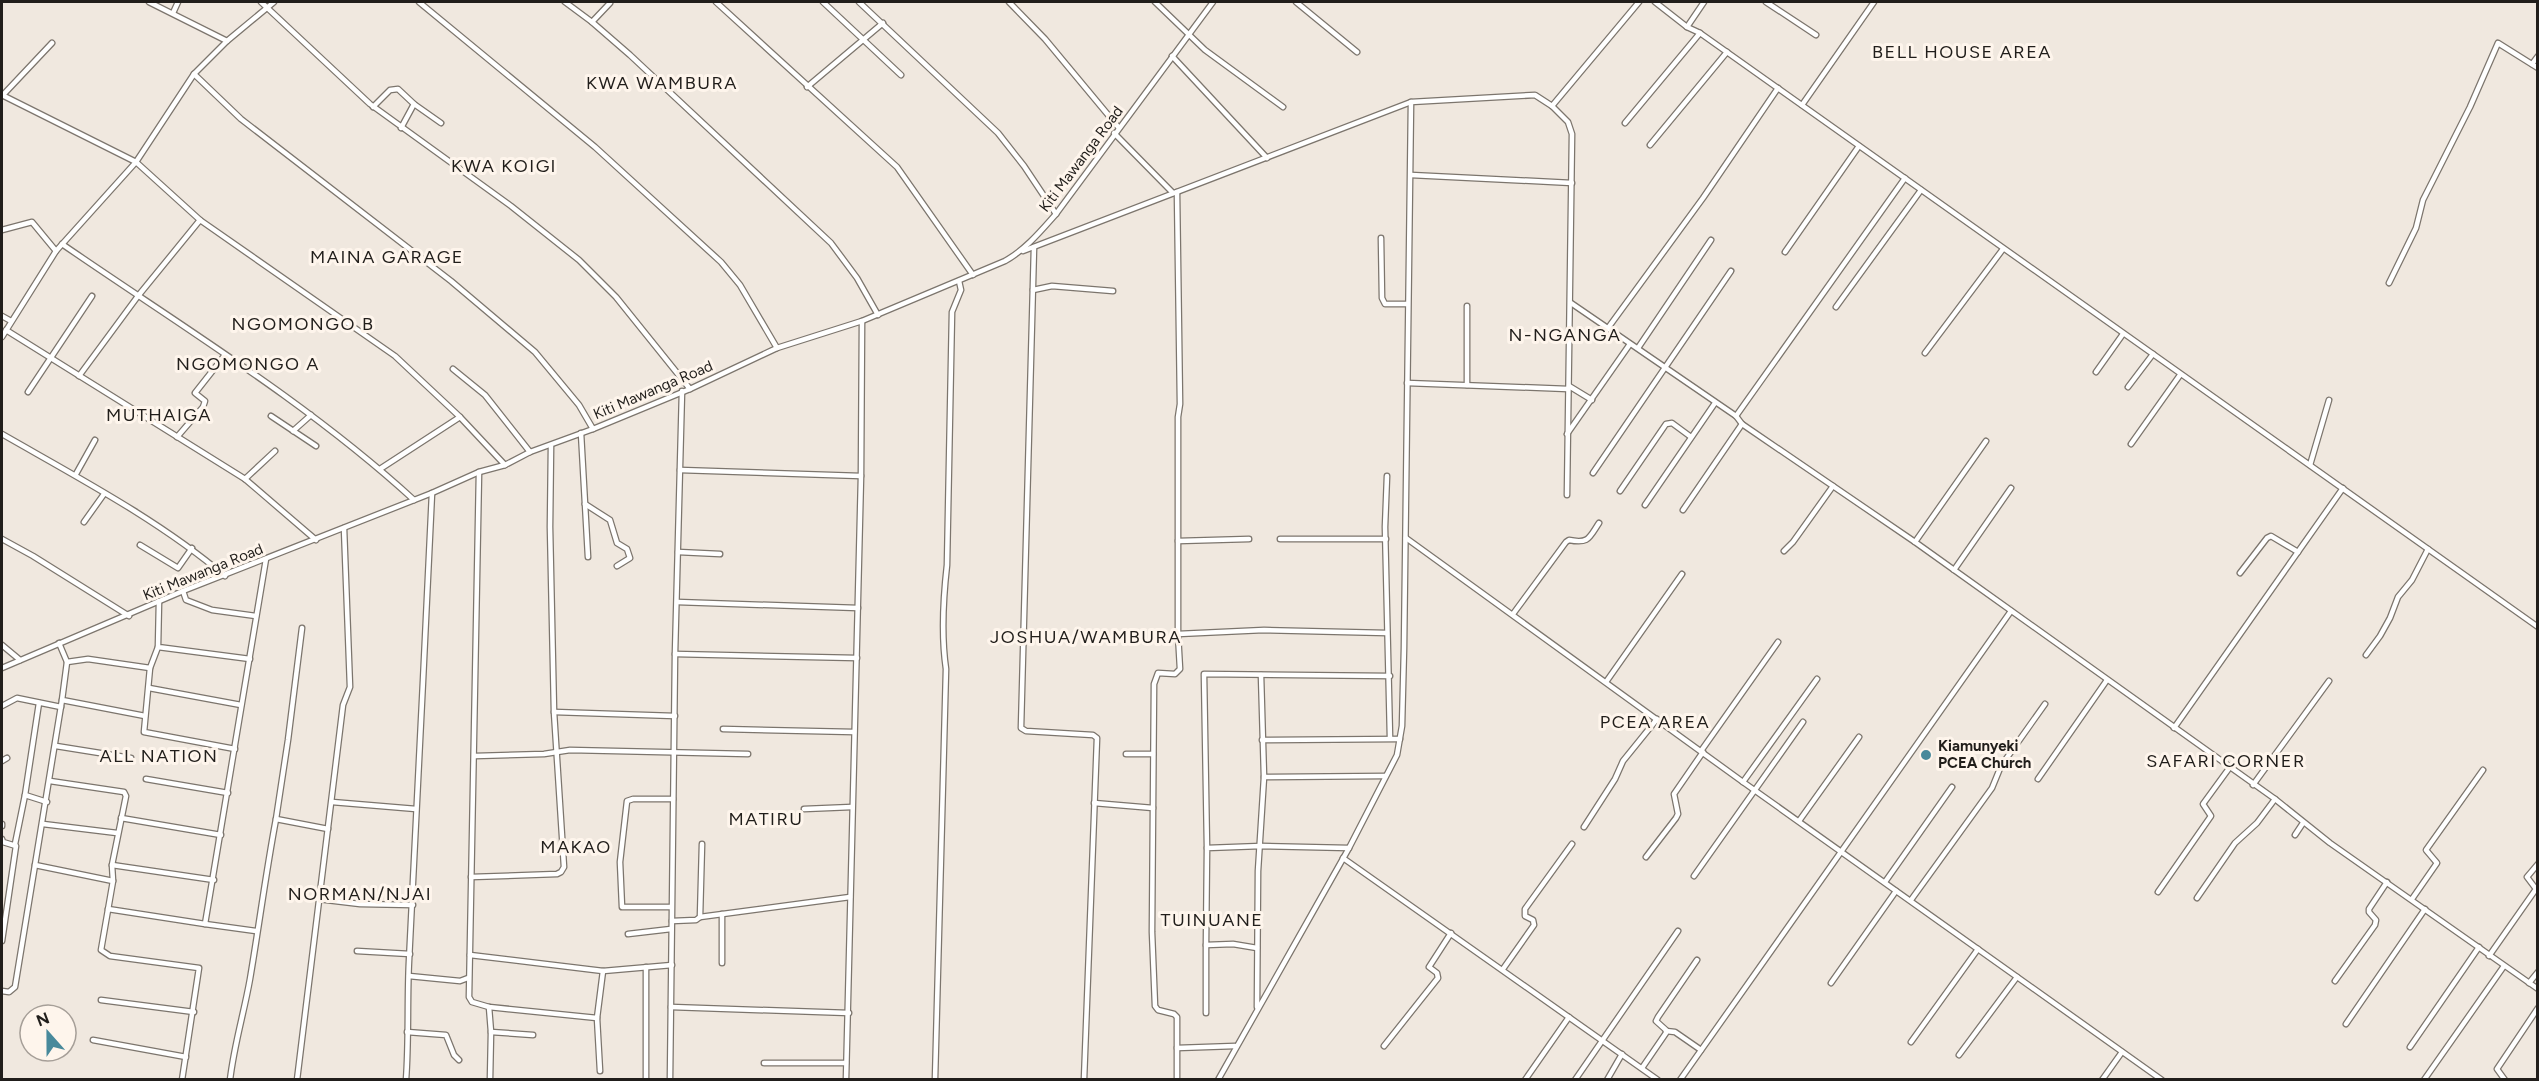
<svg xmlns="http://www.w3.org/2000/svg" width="2539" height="1081" viewBox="0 0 2539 1081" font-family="Figtree,sans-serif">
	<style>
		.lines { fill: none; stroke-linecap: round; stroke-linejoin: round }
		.minor-casing { stroke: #7c756d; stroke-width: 7 }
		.minor { stroke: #fff; stroke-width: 4.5 }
		.poi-dot { fill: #48899b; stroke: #fef5ec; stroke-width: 2 }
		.labels { text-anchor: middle; stroke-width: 6; stroke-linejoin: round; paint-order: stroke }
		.street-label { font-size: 15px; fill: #211e1b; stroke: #fef5ec }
		.poi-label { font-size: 15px; font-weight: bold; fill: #211e1b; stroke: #fef5ec; text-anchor: start }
		.quarter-label { font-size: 18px; letter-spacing: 1.5px; fill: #211e1b; stroke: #fef5ec }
	</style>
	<rect width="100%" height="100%" fill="#f0e8df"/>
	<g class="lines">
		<g class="minor-casing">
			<g id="minor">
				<path d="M149,2l78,39"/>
				<path d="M261,2l109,102 141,102 68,54 37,37 74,92"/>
				<path d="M419,2l176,145 126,115 19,23 37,63"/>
				<path d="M565,2l27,20 18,-19"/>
				<path d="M716,2l181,165 76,108"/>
				<path d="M823,2l78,73"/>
				<path d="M859,2l139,131 26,33 32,48"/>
				<path d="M1009,2l36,37 74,89"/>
				<path d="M1155,2l50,48 78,57"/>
				<path d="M1296,2l61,50"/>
				<path d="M1655,2l32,25 13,6 838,594"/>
				<path d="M1766,2l50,33"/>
				<path d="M173,13l5,-11"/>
				<path d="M592,22l38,33 201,188 26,35 21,37"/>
				<path d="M1687,27l17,-25"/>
				<path d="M1172,56l95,102"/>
				<path d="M2532,64l6,-8"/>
				<path d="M194,74l47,45 210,162 84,71 44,53 14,24"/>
				<path d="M807,87l76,-64"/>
				<path d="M2,95l134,67 64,58"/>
				<path d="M2,96l50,-53"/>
				<path d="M1802,105l72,-103"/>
				<path d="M1552,106l87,-104"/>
				<path d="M373,107l17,-17 8,-1 16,15 27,19"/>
				<path d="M1625,123l75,-90"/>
				<path d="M401,128l13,-24"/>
				<path d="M1114,133l59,60"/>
				<path d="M1650,145l77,-93"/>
				<path d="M1411,175l161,8"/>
				<path d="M1177,192l3,212 -2,13v217l2,35 -5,5 -17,-1 -4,11 -2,248 3,74 3,4 16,4 3,3v63"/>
				<path d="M2,230l30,-8 24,29"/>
				<path d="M1381,238l1,60 3,6h22"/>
				<path d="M62,244c119,82 245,158 352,256"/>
				<path d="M1034,247l-13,481 5,3 67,4 4,3 -13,342"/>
				<path d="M1023,251l388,-149 124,-7 17,11 16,16 4,12 -5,361"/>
				<path d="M1785,252l74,-106"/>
				<path d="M2389,283l27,-55 7,-28 47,-93 28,-64 40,25"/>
				<path d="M1033,290l19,-4 61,5"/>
				<path d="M1571,303l165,113 6,8 173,118 360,257 55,44 208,146"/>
				<path d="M1467,306v79"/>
				<path d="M1836,307l85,-117"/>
				<path d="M2,316l9,5"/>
				<path d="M1608,328l95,-130 75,-110"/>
				<path d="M6,330l239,149 71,61"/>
				<path d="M2,337l54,-86 80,-89 58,-88 33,-33 47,-39"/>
				<path d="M1638,348l73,-108"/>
				<path d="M1925,353l78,-104"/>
				<path d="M453,369l32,26 45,57"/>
				<path d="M2096,372l27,-38"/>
				<path d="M79,376l59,-80 62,-76 195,136 65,61 45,48"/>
				<path d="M1407,383l161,6"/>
				<path d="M1569,386l23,14"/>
				<path d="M2128,387l25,-33"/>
				<path d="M28,392l64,-96"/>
				<path d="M271,416l45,30"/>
				<path d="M1736,416l169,-238"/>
				<path d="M293,431l18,-16"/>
				<path d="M581,433l7,124"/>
				<path d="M2,434c75,43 157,86 223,142"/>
				<path d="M1567,434l63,-90"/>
				<path d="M177,437l26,-30 2,-6 -10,-8 30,-38"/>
				<path d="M2131,444l49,-69"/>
				<path d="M2310,465l19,-65"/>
				<path d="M380,469l80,-52"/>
				<path d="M680,470l181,6"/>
				<path d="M479,472l-10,525 3,5 17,5 108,11"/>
				<path d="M1593,473l138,-202"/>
				<path d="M76,474l19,-34"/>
				<path d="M1387,476l-2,51 5,211"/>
				<path d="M245,479l30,-28"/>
				<path d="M1620,491l46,-67 6,-1 19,14"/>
				<path d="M585,504l25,16 7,23 10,6 3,9 -13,8"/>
				<path d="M1645,505l70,-102"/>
				<path d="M1683,510l59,-86"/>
				<path d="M84,522l20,-28"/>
				<path d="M1406,538l337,244 419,298"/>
				<path d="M2,539l31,17 96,60"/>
				<path d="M1280,539h106"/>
				<path d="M1178,541l71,-2"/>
				<path d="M1915,542l71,-101"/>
				<path d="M140,545l38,23 14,-20"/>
				<path d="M1784,551l9,-9 40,-56"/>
				<path d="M678,552l42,2"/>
				<path d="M1954,570l57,-82"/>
				<path d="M2240,573l27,-35 4,-2 27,16"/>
				<path d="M183,591l3,9 26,10 44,6"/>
				<path d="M159,601l-1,46 92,12"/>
				<path d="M677,602l181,6"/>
				<path d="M1513,614l53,-72 3,-2c20,4 20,-2 30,-17"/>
				<path d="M1178,634l86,-4 123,3"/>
				<path d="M59,643l8,19 -5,38 83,16"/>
				<path d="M2,645l18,15"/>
				<path d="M158,647l-8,21 -6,64 91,17"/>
				<path d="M675,654l182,4"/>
				<path d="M2366,655l14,-19 10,-18 8,-21 14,-17 16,-31"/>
				<path d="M67,662l21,-3 62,9"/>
				<path d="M2,668l181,-77 249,-98 47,-21 26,-7 25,-13 63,-23 97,-40 87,-41 85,-27 143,-60c21,-12 35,-29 51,-47l157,-212"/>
				<path d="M1606,682l76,-108"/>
				<path d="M149,688l92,17"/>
				<path d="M2,706l15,-8 44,9"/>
				<path d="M554,712l121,4"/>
				<path d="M2174,728l169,-240"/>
				<path d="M723,729l131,3"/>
				<path d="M1262,740l138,-1"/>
				<path d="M56,746l75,12"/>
				<path d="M1701,751l77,-109"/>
				<path d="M1126,754h27"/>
				<path d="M475,756l69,-2 26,-4 178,4"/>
				<path d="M2,761l5,-3"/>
				<path d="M1264,777l121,-1"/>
				<path d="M146,779l82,14"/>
				<path d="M2038,779l69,-99"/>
				<path d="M50,781l74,11 2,4 -14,69 1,16 -12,69 9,6 89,12 -17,112"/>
				<path d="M1743,782l74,-103"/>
				<path d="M2253,785l76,-104"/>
				<path d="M25,795l22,7"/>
				<path d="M332,802l84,7"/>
				<path d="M1094,803l59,5"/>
				<path d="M804,809l48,-2"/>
				<path d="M121,818l100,17"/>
				<path d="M276,819l12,-79 14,-112"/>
				<path d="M1799,821l60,-84"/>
				<path d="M2,824v2"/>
				<path d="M43,824l74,9"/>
				<path d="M1584,827l31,-48 8,-18 34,-42"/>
				<path d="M2295,835l8,-12"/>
				<path d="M2,839l1,3 13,4 -14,95"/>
				<path d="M15,844l10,-49 14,-92"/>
				<path d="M1207,848l-3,-174 186,2"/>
				<path d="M1646,857l30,-39 2,-4 -4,-20 29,-42"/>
				<path d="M1343,858l315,222"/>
				<path d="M35,865l78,16"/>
				<path d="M112,865l102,15"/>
				<path d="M1694,876l109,-154"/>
				<path d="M471,877l86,-3 4,-2 3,-5 -10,-155 -4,-185 1,-81"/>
				<path d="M1885,882l67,-95"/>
				<path d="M2158,892l53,-76 -8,-12 27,-37"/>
				<path d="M2197,898l38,-55 22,-20 18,-24"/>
				<path d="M318,899l42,5 53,1"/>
				<path d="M2412,899l25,-36 -11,-13 57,-80"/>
				<path d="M1911,900l81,-112 9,-22 44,-62"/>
				<path d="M671,907h-49l-2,-45 7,-61 6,-2h40"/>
				<path d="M108,909l97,15 61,-365"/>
				<path d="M722,914v49"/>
				<path d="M700,917l150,-20"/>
				<path d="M672,921l24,-1 4,-3 2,-73"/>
				<path d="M205,924l51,7"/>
				<path d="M628,934l43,-5"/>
				<path d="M1257,948l-24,-4 -27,1 1,-97 54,-2 88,2"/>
				<path d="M357,951l53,3"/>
				<path d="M470,955l133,16 69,-6"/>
				<path d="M2489,956l47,-67 -9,-12 11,-13"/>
				<path d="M1503,969l31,-44 -1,-5 -8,-4v-7l47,-65"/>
				<path d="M409,976l51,5 8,-3"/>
				<path d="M2335,981l40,-56 1,-5 -7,-8v-3l18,-27"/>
				<path d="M1831,983l65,-92"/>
				<path d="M2529,983l9,-11"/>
				<path d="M2,991l7,1 6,-5 47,-287"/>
				<path d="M101,1000l93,12"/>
				<path d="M489,1007l2,25 -1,48"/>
				<path d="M671,1007l178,6"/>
				<path d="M1257,1007l1,-136 6,-94 -3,-102"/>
				<path d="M1206,1013v-68"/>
				<path d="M2346,1024l79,-115"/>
				<path d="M1666,1031l9,1 26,18"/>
				<path d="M407,1032l39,3 8,20 5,5"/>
				<path d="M491,1032l42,3"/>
				<path d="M93,1040l93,17"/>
				<path d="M1911,1042l67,-93"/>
				<path d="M1384,1046l54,-68 -1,-5 -8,-6 22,-34"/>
				<path d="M2410,1047l69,-100"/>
				<path d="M1177,1048l58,-2"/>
				<path d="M1959,1055l58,-78"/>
				<path d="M764,1063h82"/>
				<path d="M1642,1068l24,-35v-3l-10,-9 2,-4 39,-57"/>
				<path d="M600,1071l-3,-53 6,-47"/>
				<path d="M230,1080c4,-35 14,-67 20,-101 9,-53 16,-107 26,-160l52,10"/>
				<path d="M297,1080l46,-375 7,-18 -6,-159"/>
				<path d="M406,1080c3,-40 1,-80 3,-119 9,-156 15,-312 23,-468"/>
				<path d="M646,1080v-113"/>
				<path d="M670,1080l5,-426 7,-263"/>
				<path d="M846,1080l15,-604 1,-155"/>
				<path d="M935,1080l11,-411c-5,-34 -3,-69 1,-104l5,-253 9,-22 -2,-9"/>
				<path d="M1218,1080l131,-232 48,-93 5,-29 2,-78 7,-546"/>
				<path d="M1525,1080l44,-63"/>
				<path d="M1575,1080l103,-149"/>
				<path d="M1607,1080l15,-26"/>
				<path d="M1680,1080l331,-469"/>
				<path d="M2102,1080l20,-28"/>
				<path d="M2424,1080l80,-114"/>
				<path d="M2505,1080l-8,-11 41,-61"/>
			</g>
		</g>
		<use href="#minor" class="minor"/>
	</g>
	<circle class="poi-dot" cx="1926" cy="755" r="6"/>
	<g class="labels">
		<g class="street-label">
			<text transform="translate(1081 159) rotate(-53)" y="5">Kiti Mawanga Road</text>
			<text transform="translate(653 390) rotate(-23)" y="5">Kiti Mawanga Road</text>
			<text transform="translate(203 572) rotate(-22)" y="5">Kiti Mawanga Road</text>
		</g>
		<g class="poi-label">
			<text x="1938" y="751">Kiamunyeki<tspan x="1938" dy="17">PCEA Church</tspan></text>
		</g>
		<g class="quarter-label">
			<text x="1962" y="58">BELL HOUSE AREA</text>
			<text x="662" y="89">KWA WAMBURA</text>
			<text x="504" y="172">KWA KOIGI</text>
			<text x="387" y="263">MAINA GARAGE</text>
			<text x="303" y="330">NGOMONGO B</text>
			<text x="1565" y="341">N-NGANGA</text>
			<text x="248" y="370">NGOMONGO A</text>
			<text x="159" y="421">MUTHAIGA</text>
			<text x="1086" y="643">JOSHUA/WAMBURA</text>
			<text x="1655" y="728">PCEA AREA</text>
			<text x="159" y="762">ALL NATION</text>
			<text x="2226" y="767">SAFARI CORNER</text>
			<text x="766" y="825">MATIRU</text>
			<text x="576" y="853">MAKAO</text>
			<text x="360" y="900">NORMAN/NJAI</text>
			<text x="1212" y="926">TUINUANE</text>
		</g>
	</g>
	<rect width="2539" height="1081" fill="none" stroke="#211e1b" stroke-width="6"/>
	<g transform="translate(48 1033) rotate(339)"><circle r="28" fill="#fef5ec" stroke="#a69f98" stroke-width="1.5"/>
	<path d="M0-4.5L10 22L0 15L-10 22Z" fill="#48899b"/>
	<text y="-9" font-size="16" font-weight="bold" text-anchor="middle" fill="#211e1b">N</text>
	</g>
</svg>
